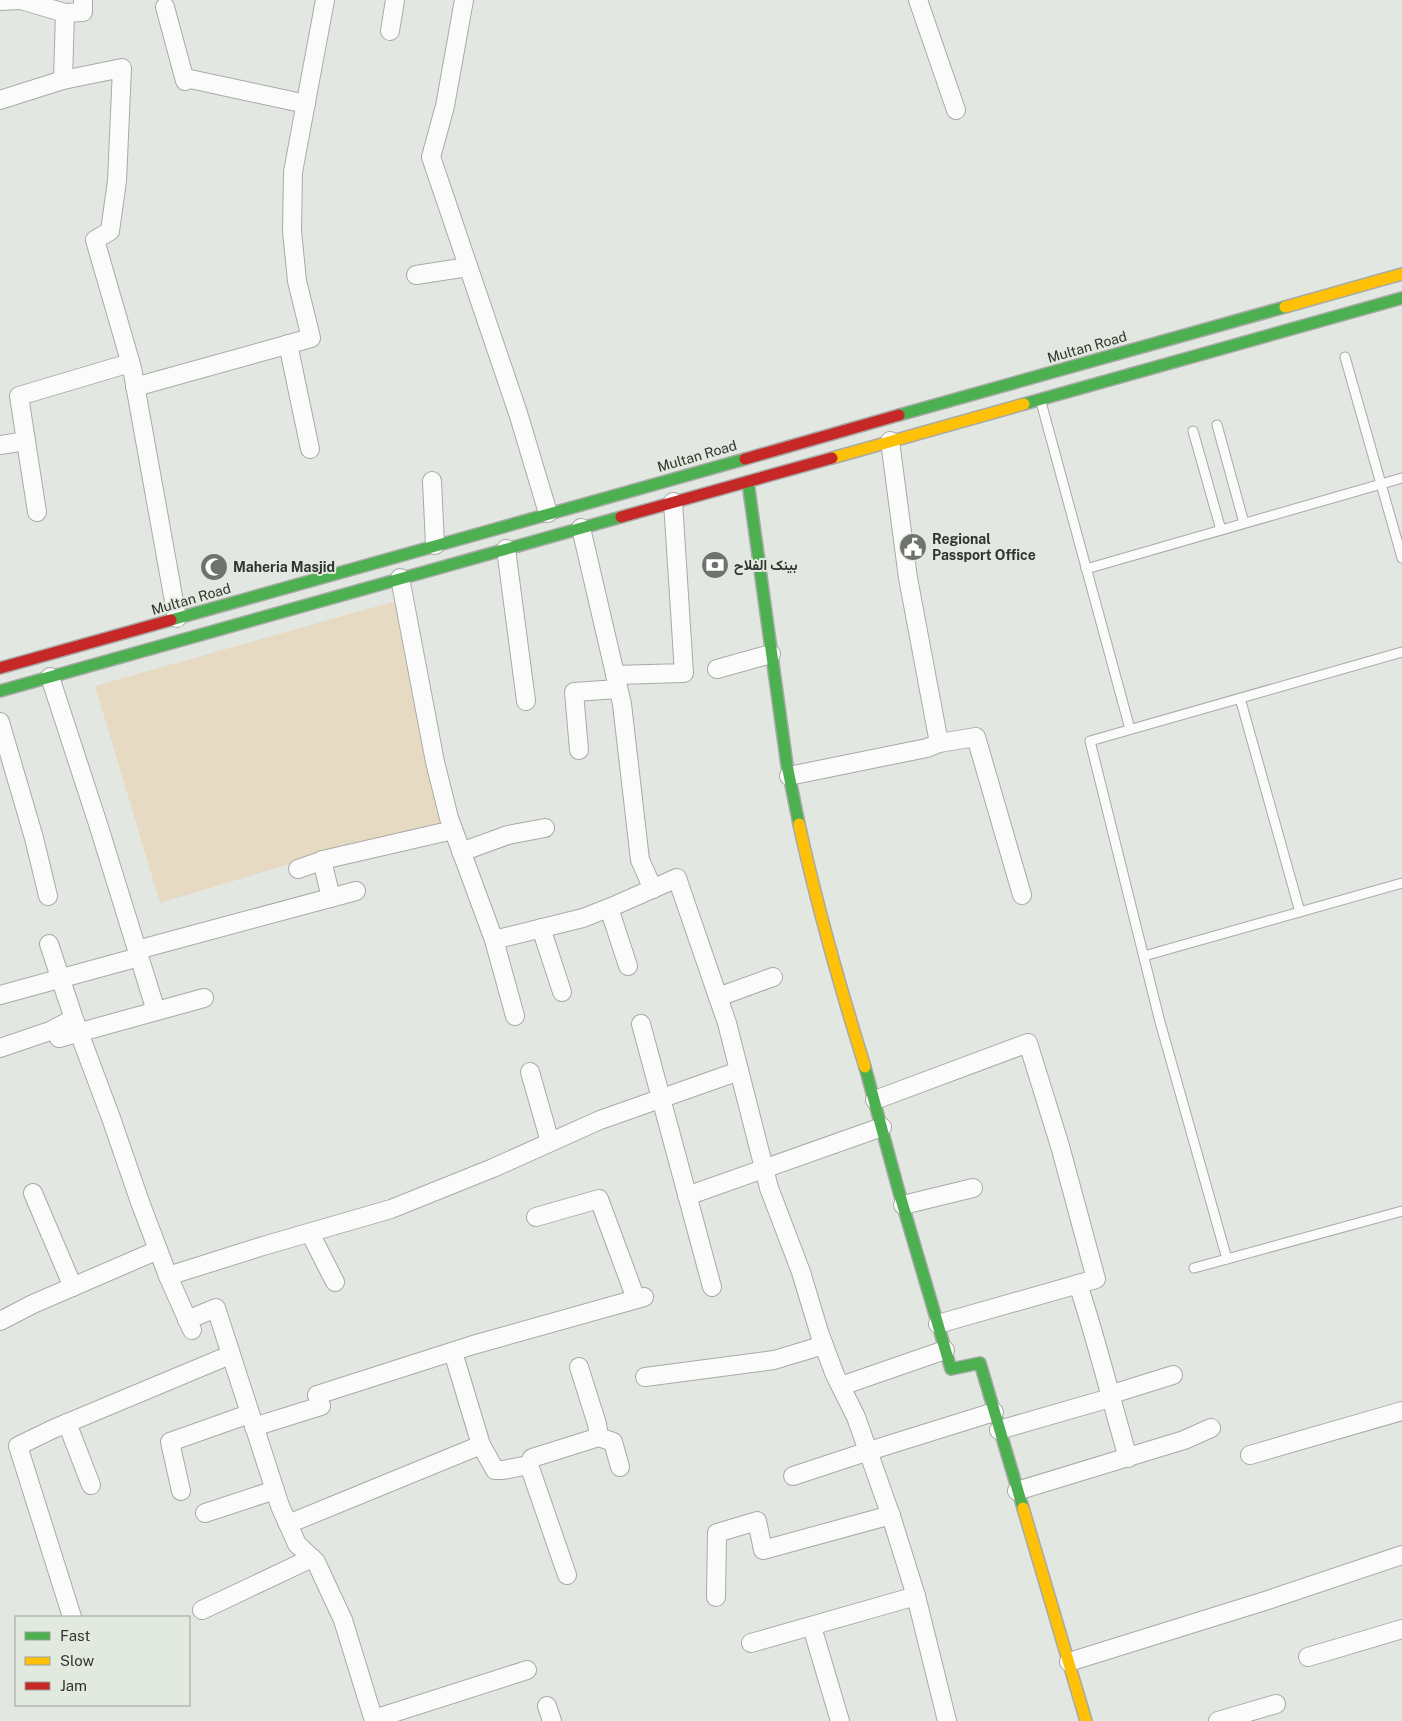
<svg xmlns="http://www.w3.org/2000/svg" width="1402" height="1721" viewBox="0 0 1402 1721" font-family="'Public Sans',Vazirmatn,sans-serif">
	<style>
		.green { fill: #e6dac2 }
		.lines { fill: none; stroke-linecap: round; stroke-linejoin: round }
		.lane-casing { stroke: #a8aaa7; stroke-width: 11 }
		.street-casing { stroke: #a8aaa7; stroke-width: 20 }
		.fast-casing { stroke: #a8aaa7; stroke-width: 14 }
		.slow-casing { stroke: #a8aaa7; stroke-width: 14 }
		.jam-casing { stroke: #a8aaa7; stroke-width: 14 }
		.lane { stroke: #fbfbfb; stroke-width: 9 }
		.street { stroke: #fbfbfb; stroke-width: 18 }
		.fast { stroke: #4caf50; stroke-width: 11 }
		.slow { stroke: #ffc107; stroke-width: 11 }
		.jam { stroke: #c62828; stroke-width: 11 }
		.labels { text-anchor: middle; stroke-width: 4; stroke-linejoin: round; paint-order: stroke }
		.street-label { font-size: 14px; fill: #313430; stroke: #e2eadf }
		.poi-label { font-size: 14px; font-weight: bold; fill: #313430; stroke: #e2eadf; text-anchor: start }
	</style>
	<rect width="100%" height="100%" fill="#e3e7e2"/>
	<path class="green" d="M399,600l47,225 -126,30 -160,48 -65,-217z"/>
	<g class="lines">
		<g class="lane-casing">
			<g id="lane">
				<path d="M1345,357l57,201"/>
				<path d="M1041,402l89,327"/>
				<path d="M1217,425l27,98"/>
				<path d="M1193,431l28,99"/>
				<path d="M1086,569l316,-91"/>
				<path d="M1240,698l60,214"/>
				<path d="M1144,956l258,-73"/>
				<path d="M1227,1259l-67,-237 -70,-281 312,-89"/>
				<path d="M1194,1268l208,-57"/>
			</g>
		</g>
		<g class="street-casing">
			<g id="street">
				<path d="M464,0l-19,106 -14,51 87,256 30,100"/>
				<path d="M918,0l38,110"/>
				<path d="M0,1l21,-1 44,13 18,-1v-12"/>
				<path d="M165,7l20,74 5,-2 116,25"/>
				<path d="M390,31l5,-31"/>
				<path d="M63,80l2,-67"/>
				<path d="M0,100l63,-20 59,-12 -5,113 -7,50 -15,9 37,128 45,250"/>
				<path d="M416,275l52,-8"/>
				<path d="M288,344l22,105"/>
				<path d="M135,387l176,-49 -14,-57 -5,-50 1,-59 32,-172"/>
				<path d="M890,441l18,137 31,165"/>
				<path d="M0,445l26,-4"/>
				<path d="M432,481l3,64"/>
				<path d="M37,512l-18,-116 111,-33"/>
				<path d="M581,528l41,176 18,156 13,29"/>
				<path d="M506,549l20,152"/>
				<path d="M400,578l35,184 14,56 45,122 21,76"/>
				<path d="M717,669l54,-15"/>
				<path d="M615,675l69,-2 -11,-171"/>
				<path d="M50,677l48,147 58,187"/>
				<path d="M0,722l34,116 14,58"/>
				<path d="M579,750l-5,-58 44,-3"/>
				<path d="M789,776l108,-22 30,-6 12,-5 37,-6 46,158"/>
				<path d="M461,852l47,-17 37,-7"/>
				<path d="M322,860l9,38"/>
				<path d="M298,869l29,-10 126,-29"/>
				<path d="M609,908l19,58"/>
				<path d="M541,928l21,64"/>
				<path d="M494,940l89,-22 33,-13 61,-27 50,145 42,165 32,84 19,63 15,40 21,42 36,102 24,77 31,125"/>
				<path d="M49,944l25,75 37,99 29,84 28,74 24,54"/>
				<path d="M137,950l219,-59"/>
				<path d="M0,995l139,-38"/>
				<path d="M718,997l55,-20"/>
				<path d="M641,1024l71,263"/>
				<path d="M59,1038l145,-40"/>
				<path d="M0,1048l50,-17 19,-10"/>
				<path d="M530,1072l20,70"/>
				<path d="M875,1100l153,-57 32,103 36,133 -158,45"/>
				<path d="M33,1193l40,94"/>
				<path d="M687,1196l195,-69"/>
				<path d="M903,1205l70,-17"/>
				<path d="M536,1217l63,-18 37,100"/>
				<path d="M310,1233l25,49"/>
				<path d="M168,1276l95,-30 128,-37 102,-41 107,-48 139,-49"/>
				<path d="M1078,1284c19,57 33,116 50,174"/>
				<path d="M187,1320l29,-12 64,198 17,38 19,18 27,58 31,101"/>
				<path d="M0,1321l33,-17 125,-54"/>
				<path d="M453,1352l28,93 14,25h8l26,-5"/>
				<path d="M579,1367l18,57 2,13 14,5 7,25"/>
				<path d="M645,1377l129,-17 50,-15"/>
				<path d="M841,1386l104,-36"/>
				<path d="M1109,1395l64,-20"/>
				<path d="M67,1423l24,62"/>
				<path d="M254,1427l67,-21 -4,-11 156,-50 171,-48"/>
				<path d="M999,1430l111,-32"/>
				<path d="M1250,1455l152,-44"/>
				<path d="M793,1476l76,-25 125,-39"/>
				<path d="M181,1491l-11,-49 79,-28"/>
				<path d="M1017,1491l167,-51 27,-12"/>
				<path d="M205,1513l70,-23"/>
				<path d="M288,1524l193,-79"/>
				<path d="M567,1575l-38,-110 3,-7 67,-21"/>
				<path d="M716,1597l1,-64 40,-12 6,29 128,-35"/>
				<path d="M202,1610l110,-52"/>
				<path d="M72,1617l-54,-171 35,-17 177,-74"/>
				<path d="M812,1627l28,94"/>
				<path d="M751,1643l165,-47"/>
				<path d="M1308,1657l94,-28"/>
				<path d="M1069,1662l199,-62 134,-45"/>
				<path d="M547,1706l5,15"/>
				<path d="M374,1719l153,-49"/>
				<path d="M1218,1721l58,-17"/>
			</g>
		</g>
		<g class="fast-casing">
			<g id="fast">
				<path d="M1024,404l378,-106"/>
				<path d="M899,415l386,-108"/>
				<path d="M748,482l39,283 12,59"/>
				<path d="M171,620l574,-161"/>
				<path d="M0,691l621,-174"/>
				<path d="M865,1067l34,125 52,177 29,-6 43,145"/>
			</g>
		</g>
		<g class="slow-casing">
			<g id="slow">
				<path d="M1285,307l117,-33"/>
				<path d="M832,458l192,-54"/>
				<path d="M799,824c18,82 41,163 66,243"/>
				<path d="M1023,1508l63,213"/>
			</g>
		</g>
		<g class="jam-casing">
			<g id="jam">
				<path d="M745,459l154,-44"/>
				<path d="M621,517l211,-59"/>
				<path d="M0,668l171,-48"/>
			</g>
		</g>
		<use href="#lane" class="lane"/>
		<use href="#street" class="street"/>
		<use href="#fast" class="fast"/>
		<use href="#slow" class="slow"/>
		<use href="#jam" class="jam"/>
	</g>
	<defs>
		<g id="civic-disc" transform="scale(1.4375)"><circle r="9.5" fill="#6f736e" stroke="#e2eadf"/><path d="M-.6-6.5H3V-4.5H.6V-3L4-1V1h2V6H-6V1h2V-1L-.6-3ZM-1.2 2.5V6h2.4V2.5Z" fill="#fff"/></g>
		<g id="bank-disc" transform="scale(1.4375)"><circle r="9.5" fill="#6f736e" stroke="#e2eadf"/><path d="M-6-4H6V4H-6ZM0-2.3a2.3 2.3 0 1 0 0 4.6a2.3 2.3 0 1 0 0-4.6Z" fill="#fff"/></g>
		<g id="mosque-disc" transform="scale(1.4375)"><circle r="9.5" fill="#6f736e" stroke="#e2eadf"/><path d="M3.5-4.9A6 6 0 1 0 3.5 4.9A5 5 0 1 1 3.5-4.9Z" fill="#fff"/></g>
	</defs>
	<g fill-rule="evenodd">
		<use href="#civic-disc" x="913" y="547"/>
		<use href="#bank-disc" x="715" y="565"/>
		<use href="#mosque-disc" x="214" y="567"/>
	</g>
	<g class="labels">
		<g class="street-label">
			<text transform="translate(1087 347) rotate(-16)" y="5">Multan Road</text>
			<text transform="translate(697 456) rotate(-16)" y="5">Multan Road</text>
			<text transform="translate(191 599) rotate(-16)" y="5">Multan Road</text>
		</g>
		<g class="poi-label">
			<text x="932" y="544">Regional<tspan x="932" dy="16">Passport Office</tspan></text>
			<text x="734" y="570">بینک الفلاح</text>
			<text x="233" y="572">Maheria Masjid</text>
		</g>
	</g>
	<rect x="15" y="1616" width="175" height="90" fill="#e2eadf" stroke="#9ba199"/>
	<rect x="25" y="1632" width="25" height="8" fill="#4caf50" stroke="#9ba199"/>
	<text x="60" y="1641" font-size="15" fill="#313430">Fast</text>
	<rect x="25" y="1657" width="25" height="8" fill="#ffc107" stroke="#9ba199"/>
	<text x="60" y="1666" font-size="15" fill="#313430">Slow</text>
	<rect x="25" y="1682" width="25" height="8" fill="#c62828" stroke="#9ba199"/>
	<text x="60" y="1691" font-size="15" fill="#313430">Jam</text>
</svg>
